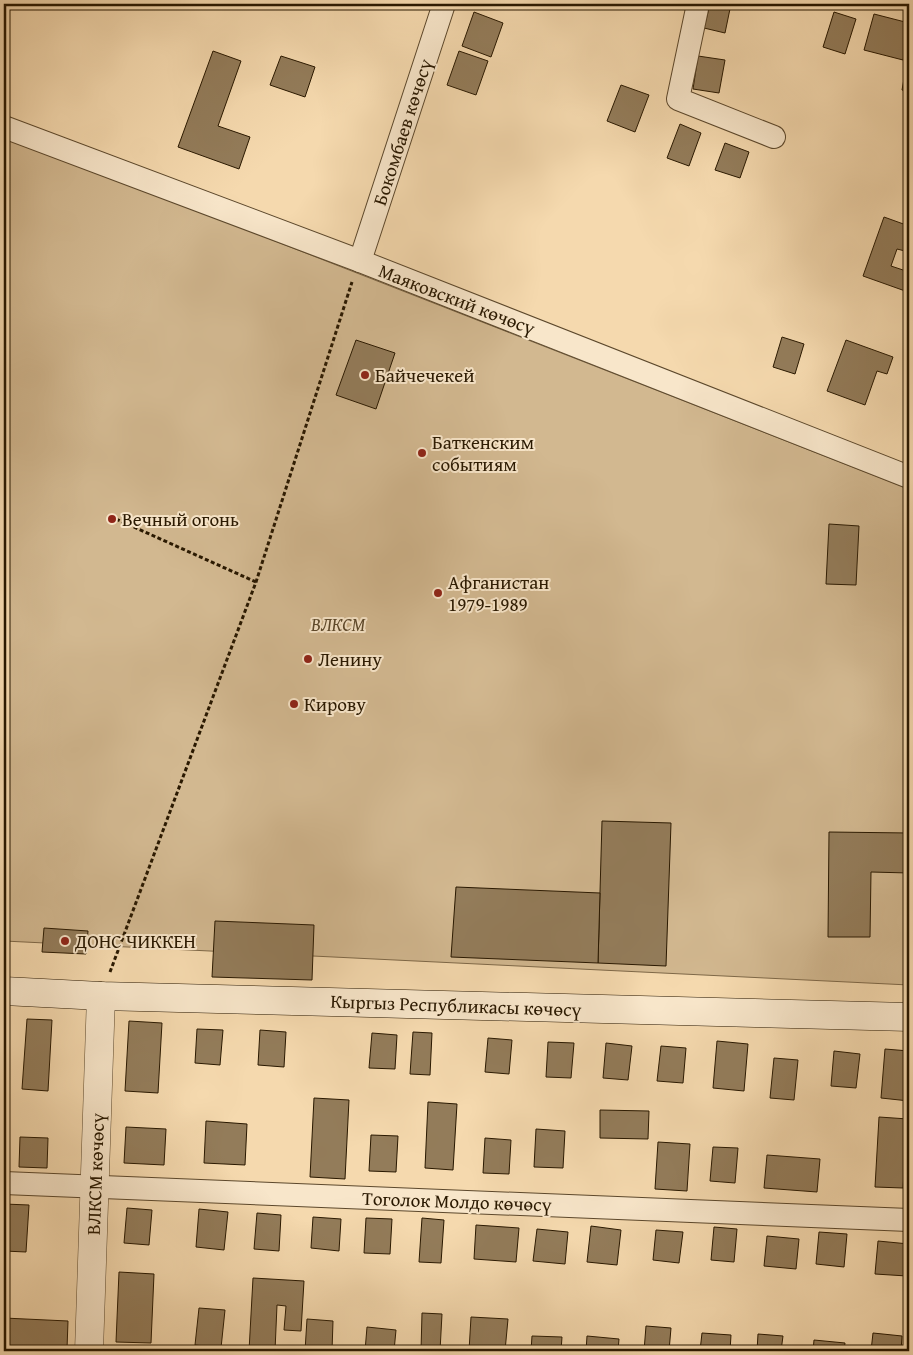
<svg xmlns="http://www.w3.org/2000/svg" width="913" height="1355" viewBox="0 0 913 1355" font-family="'Gentium Book Plus',serif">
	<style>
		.green { fill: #d2b890; stroke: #7e6848 }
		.building { fill: #937c5a; stroke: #291800 }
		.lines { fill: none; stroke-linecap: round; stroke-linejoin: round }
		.minor-casing { stroke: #5c482c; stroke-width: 24 }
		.tertiary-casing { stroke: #5c482c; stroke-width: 29 }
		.secondary-casing { stroke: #291800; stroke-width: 29 }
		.path { stroke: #291800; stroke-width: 3; stroke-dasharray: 4 2.5; stroke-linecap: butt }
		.minor { stroke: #f8e6ca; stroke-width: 22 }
		.tertiary { stroke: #f8e6ca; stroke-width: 28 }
		.secondary { stroke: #f8e6ca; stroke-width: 28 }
		.poi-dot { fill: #8f2418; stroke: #f8e6ca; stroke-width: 2 }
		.labels { text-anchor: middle; stroke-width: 4; stroke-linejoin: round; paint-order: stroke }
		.street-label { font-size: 19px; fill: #291800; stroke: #f8e6ca }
		.poi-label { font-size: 19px; fill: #291800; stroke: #f8e6ca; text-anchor: start }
		.park-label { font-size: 19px; font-style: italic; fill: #5c482b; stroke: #f8e6ca }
	</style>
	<rect width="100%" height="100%" fill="#f5d9ae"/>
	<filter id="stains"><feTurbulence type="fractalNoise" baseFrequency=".004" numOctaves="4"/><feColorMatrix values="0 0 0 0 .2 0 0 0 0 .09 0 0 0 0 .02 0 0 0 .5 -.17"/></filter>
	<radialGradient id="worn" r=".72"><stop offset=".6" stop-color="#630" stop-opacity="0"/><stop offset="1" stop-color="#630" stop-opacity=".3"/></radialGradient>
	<path class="green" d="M4,135l905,354v496l-905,-44z"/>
	<g class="building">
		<path d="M710,4h21l-6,29 -21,-5z"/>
		<path d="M474,12l29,11 -12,34 -29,-11z"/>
		<path d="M834,12l22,7 -11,35 -22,-7z"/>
		<path d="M874,14l35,9v13l-6,24 -39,-10z"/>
		<path d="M213,51l28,10 -23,65 32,11 -11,32 -61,-22z"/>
		<path d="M459,51l29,10 -12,34 -29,-10z"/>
		<path d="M909,51v41l-7,-2z"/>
		<path d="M281,56l34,11 -10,30 -35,-12z"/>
		<path d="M698,56l27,4 -6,33 -26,-4z"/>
		<path d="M621,85l28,10 -14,37 -28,-11z"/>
		<path d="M680,124l21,9 -12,33 -22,-8z"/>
		<path d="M725,143l24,9 -9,26 -25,-8z"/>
		<path d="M884,217l25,9v14l-4,11 -8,-2 -6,17 18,6 -1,20 -45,-16z"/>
		<path d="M782,337l22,7 -9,30 -22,-7z"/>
		<path d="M356,340l39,13 -19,56 -40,-14z"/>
		<path d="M846,340l47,17 -6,17 -10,-3 -12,34 -38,-14z"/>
		<path d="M829,524l30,2 -3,59 -30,-1z"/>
		<path d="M602,821l69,2 -5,143 -68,-3z"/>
		<path d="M829,832l80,1v40l-38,-1 -1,65h-42z"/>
		<path d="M456,887l144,6 -2,70 -147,-6z"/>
		<path d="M215,921l99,4 -2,55 -100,-3z"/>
		<path d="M44,928l44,3 -2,23 -44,-2z"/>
		<path d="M27,1019l25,1 -4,71 -26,-2z"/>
		<path d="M129,1021l33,2 -4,70 -33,-2z"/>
		<path d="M197,1029l26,1 -3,35 -25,-2z"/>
		<path d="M260,1030l26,2 -2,35 -26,-2z"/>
		<path d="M413,1032l19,1 -2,42 -20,-1z"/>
		<path d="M372,1033l25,2 -2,34 -26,-1z"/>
		<path d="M488,1038l24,2 -3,34 -24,-2z"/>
		<path d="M717,1041l31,3 -4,47 -31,-3z"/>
		<path d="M548,1042l26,1 -3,35 -25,-1z"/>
		<path d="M606,1043l26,3 -4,34 -25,-2z"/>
		<path d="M661,1046l25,2 -3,35 -26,-2z"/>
		<path d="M885,1049l24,2v50l-28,-3z"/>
		<path d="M834,1051l26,3 -4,34 -25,-2z"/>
		<path d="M774,1058l24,2 -4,40 -24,-2z"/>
		<path d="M314,1098l35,2 -4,79 -35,-2z"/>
		<path d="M428,1102l29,2 -4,66 -28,-2z"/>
		<path d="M600,1110l49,1 -1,28 -48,-1z"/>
		<path d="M879,1117l29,2 -5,69 -28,-1z"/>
		<path d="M206,1121l41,3 -2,41 -41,-2z"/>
		<path d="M126,1127l40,2 -2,36 -40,-2z"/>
		<path d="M536,1129l29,2 -2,37 -29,-1z"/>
		<path d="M371,1135l27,1 -2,36 -27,-1z"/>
		<path d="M20,1137l28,1 -1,30 -28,-1z"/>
		<path d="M485,1138l26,2 -2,34 -26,-1z"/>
		<path d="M658,1142l32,2 -3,47 -32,-2z"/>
		<path d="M713,1147l25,1 -3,35 -25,-2z"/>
		<path d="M767,1155l53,4 -3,33 -53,-4z"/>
		<path d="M4,1204l25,1 -3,47 -22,-1z"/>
		<path d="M127,1208l25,2 -3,35 -25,-2z"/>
		<path d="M199,1209l29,3 -4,38 -28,-3z"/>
		<path d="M257,1213l24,2 -2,36 -25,-2z"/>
		<path d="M313,1217l28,2 -2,32 -28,-3z"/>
		<path d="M366,1218l26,1 -2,35 -26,-1z"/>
		<path d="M422,1218l22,2 -3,43 -22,-1z"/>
		<path d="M476,1225l43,3 -3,34 -42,-3z"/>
		<path d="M591,1226l30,4 -4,35 -30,-3z"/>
		<path d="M714,1227l23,2 -3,33 -23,-2z"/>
		<path d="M537,1229l31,3 -3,32 -32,-3z"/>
		<path d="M656,1230l27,2 -4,31 -26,-3z"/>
		<path d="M819,1232l28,2 -3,33 -28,-3z"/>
		<path d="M767,1236l32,3 -3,30 -32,-3z"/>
		<path d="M878,1241l31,3 -2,32 -32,-2z"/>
		<path d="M119,1272l35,2 -3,69 -35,-1z"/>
		<path d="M253,1278l51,3 -3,50 -17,-1 2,-24 -9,-1 -2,46h-26z"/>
		<path d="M199,1308l26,2 -4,38 -26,-3z"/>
		<path d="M422,1313l20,1 -2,37h-19z"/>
		<path d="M471,1317l37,2 -3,32h-36z"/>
		<path d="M4,1318l64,3 -1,28 -63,-3z"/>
		<path d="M307,1319l26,2 -1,30h-27z"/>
		<path d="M646,1326l25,2 -2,23h-25z"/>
		<path d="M367,1327l29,3 -2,21h-29z"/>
		<path d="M702,1333l29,2 -1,16h-30z"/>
		<path d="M873,1333l29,3 -1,15h-30z"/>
		<path d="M758,1334l25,2 -2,15h-24z"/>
		<path d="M532,1336l30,1 -1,14h-30z"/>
		<path d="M587,1336l32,3 -1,12h-32z"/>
		<path d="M814,1340l31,3 -1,8h-31z"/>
	</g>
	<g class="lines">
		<g class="minor-casing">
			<g id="minor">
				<path d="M698,4l-20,95 96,38"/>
				<path d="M4,127l356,134 549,216"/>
				<path d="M360,261l84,-257"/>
				<path d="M4,1183l905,37"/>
			</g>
		</g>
		<g class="tertiary-casing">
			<path id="tertiary" d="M89,1351l12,-355"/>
		</g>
		<g class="secondary-casing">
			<path id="secondary" d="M4,991l97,5 808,21"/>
		</g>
		<g class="path">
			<path d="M116,519l140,63"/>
			<path d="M110,972l146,-390 96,-300"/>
		</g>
		<use href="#minor" class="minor"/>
		<use href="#tertiary" class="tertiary"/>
		<use href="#secondary" class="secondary"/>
	</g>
	<g class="poi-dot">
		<circle cx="365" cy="375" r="5"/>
		<circle cx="422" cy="453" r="5"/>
		<circle cx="112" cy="519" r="5"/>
		<circle cx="438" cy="593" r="5"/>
		<circle cx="308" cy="659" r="5"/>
		<circle cx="294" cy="704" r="5"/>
		<circle cx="65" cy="941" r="5"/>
	</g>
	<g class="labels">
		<g class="street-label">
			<text transform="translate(402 132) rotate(-72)" y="7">Бокомбаев көчөсү</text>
			<text transform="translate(457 299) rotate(21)" y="7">Маяковский көчөсү</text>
			<text transform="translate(456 1005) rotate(2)" y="7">Кыргыз Республикасы көчөсү</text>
			<text transform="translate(95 1174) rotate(-88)" y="7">ВЛКСМ көчөсү</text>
			<text transform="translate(457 1201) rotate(2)" y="7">Тоголок Молдо көчөсү</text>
		</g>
		<g class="poi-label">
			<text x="375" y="382">Байчечекей</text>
			<text x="432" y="449">Баткенским<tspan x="432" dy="22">событиям</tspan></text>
			<text x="122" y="526">Вечный огонь</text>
			<text x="448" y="589">Афганистан<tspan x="448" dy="22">1979-1989</tspan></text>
			<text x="318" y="666">Ленину</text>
			<text x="304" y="711">Кирову</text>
			<text x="75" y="948">ДОНС ЧИККЕН</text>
		</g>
		<g class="park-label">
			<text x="338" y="631">ВЛКСМ</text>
		</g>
	</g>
	<rect width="913" height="1355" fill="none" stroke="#f5d9ae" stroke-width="20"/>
	<rect x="5" y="5" width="903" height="1345" fill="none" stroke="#291800" stroke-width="2.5"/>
	<rect x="10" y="10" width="893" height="1335" fill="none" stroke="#291800"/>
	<rect width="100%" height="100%" filter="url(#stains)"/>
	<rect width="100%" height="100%" fill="url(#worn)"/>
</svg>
